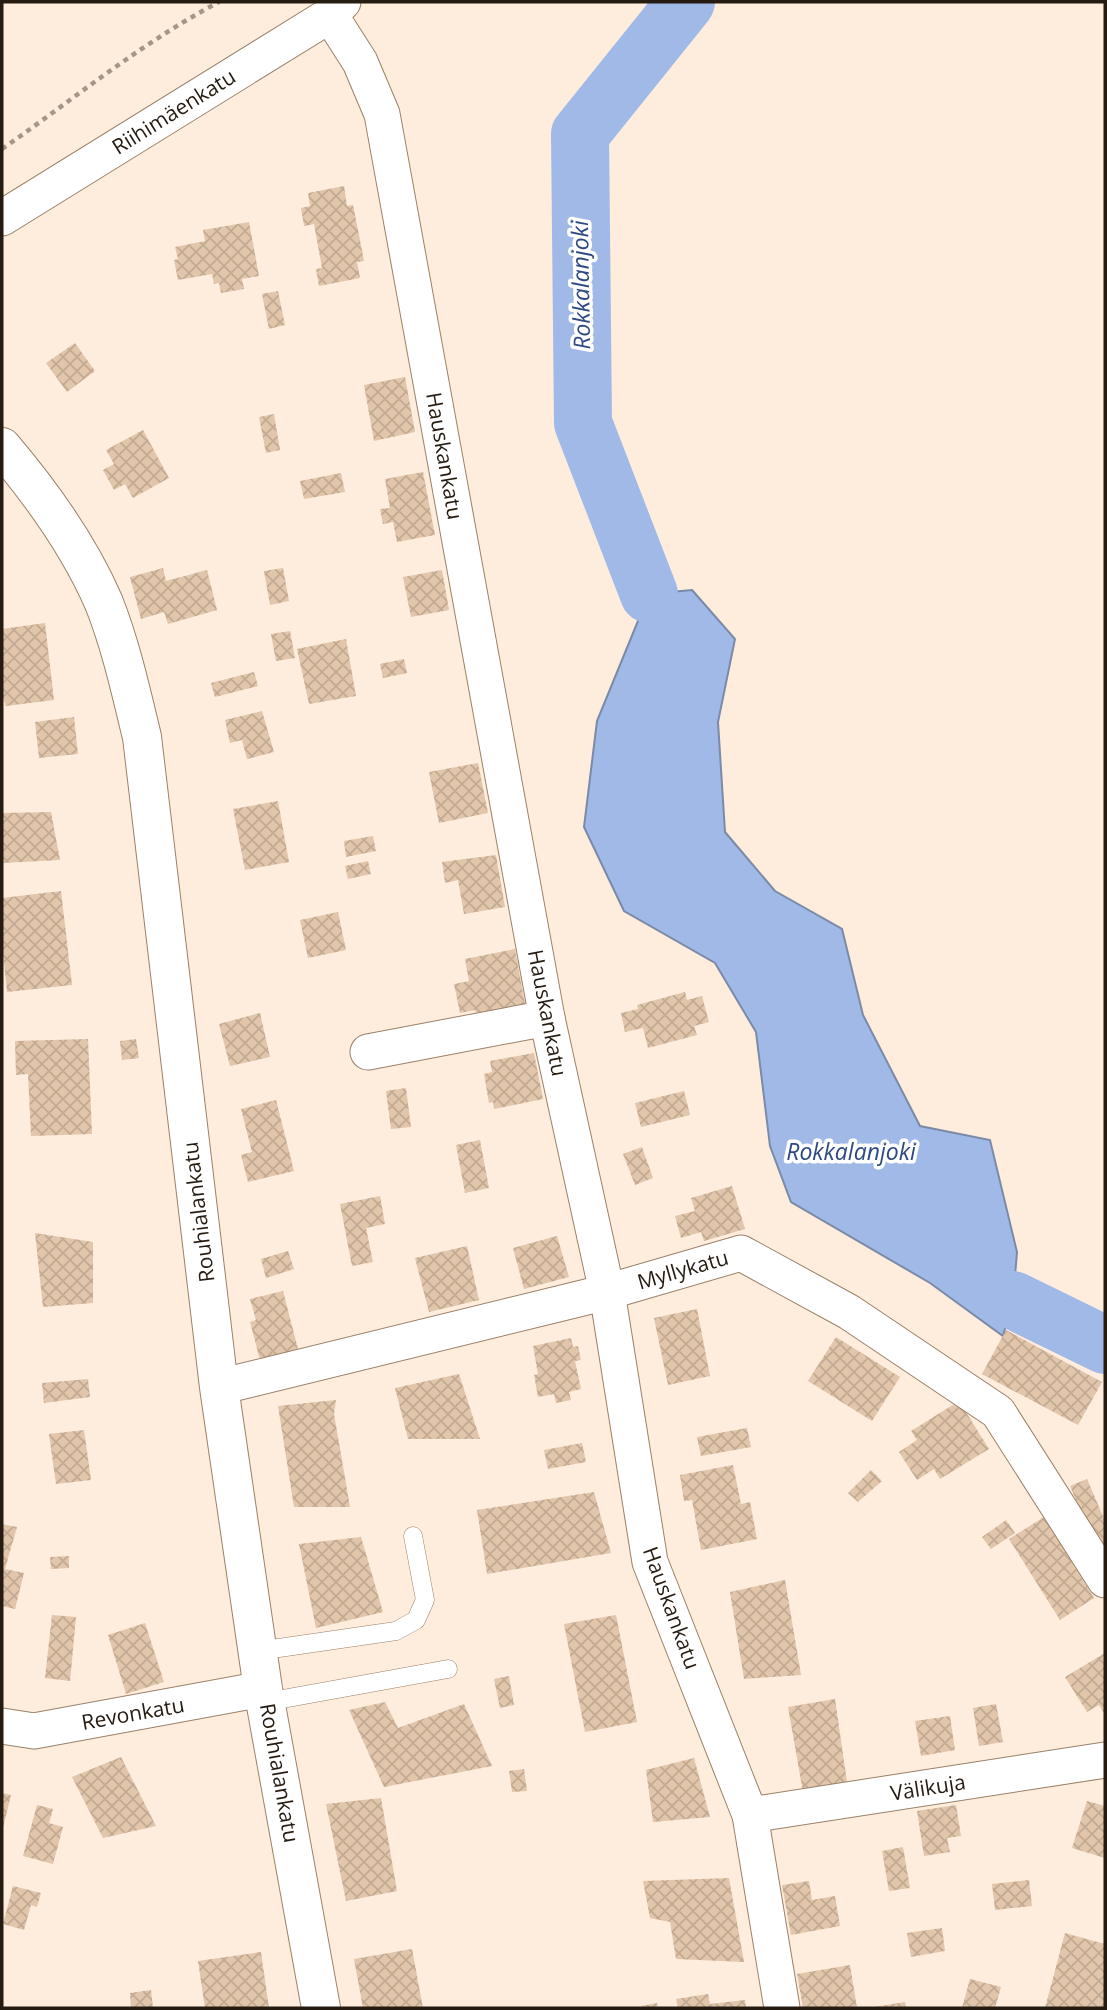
<svg xmlns="http://www.w3.org/2000/svg" width="1107" height="2010" viewBox="0 0 1107 2010" font-family="'Open Sans',sans-serif">
	<style>
		.water { fill: #a0b9e7; stroke: #7b8aa7; stroke-width: 2 }
		.lines { fill: none; stroke-linecap: round; stroke-linejoin: round }
		.river { stroke: #a0b9e7; stroke-width: 58 }
		.building { fill: url(#building-cross-hatch) }
		.lane-casing { stroke: #9b8168; stroke-width: 19 }
		.street-casing { stroke: #9b8168; stroke-width: 37 }
		.secondary-casing { stroke: #9b8168; stroke-width: 40 }
		.path { stroke: #a59689; stroke-width: 4.5; stroke-dasharray: 5 5; stroke-linecap: butt }
		.lane { stroke: #fff; stroke-width: 18 }
		.street { stroke: #fff; stroke-width: 35 }
		.secondary { stroke: #fff; stroke-width: 38 }
		.labels { text-anchor: middle; stroke-width: 7; stroke-linejoin: round; paint-order: stroke }
		.street-label { font-size: 21px; fill: #251b11; stroke: #fff }
		.water-label { font-size: 23px; font-style: italic; fill: #2d4a83; stroke: #fff }
	</style>
	<defs>
		<pattern id="building-cross-hatch" width="8" height="8" patternUnits="userSpaceOnUse" patternTransform="scale(1.75)"><rect width="8" height="8" fill="#e2c6ab"/><path d="M0 0l8 8M0 8l8-8" fill="none" stroke="#c2aa92"/></pattern>
	</defs>
	<rect width="100%" height="100%" fill="#feecdc"/>
	<path class="water" d="M692,590l43,49 -17,83 7,110 50,59 67,38 21,86 57,111 70,14 27,112 -4,48 -10,36 -73,-53 -139,-81 -21,-56 -14,-114 -41,-69 -91,-52 -40,-84 13,-106 52,-127z"/>
	<g class="lines">
		<g class="river">
			<path d="M649,594l-66,-171 -3,-289 106,-132"/>
			<path d="M1013,1300l92,45"/>
		</g>
	</g>
	<g class="building">
		<path d="M344,186l3,20 6,-1 6,30 5,26 -7,1 3,16 -41,8 -3,-17 6,-1 -8,-44 -10,2 -3,-18 9,-2 -2,-13z"/>
		<path d="M249,222l10,54 -17,3 2,10 -23,4 -2,-10 -5,1 -2,-10 -34,6 -4,-20 4,-1 -3,-12 30,-6 -2,-11z"/>
		<path d="M278,291l7,34 -16,4 -7,-35z"/>
		<path d="M75,343l20,28 -28,21 -21,-29z"/>
		<path d="M405,377l10,55 -41,9 -10,-56z"/>
		<path d="M274,414l6,36 -14,3 -7,-36z"/>
		<path d="M143,430l26,48 -36,20 -8,-14 -11,6 -11,-20 11,-6 -8,-14z"/>
		<path d="M423,472l12,63 -38,7 -4,-20 -10,2 -3,-15 10,-1 -5,-29z"/>
		<path d="M341,473l4,19 -41,7 -4,-18z"/>
		<path d="M163,568l3,13 41,-11 10,40 -49,14 -4,-12 -23,7 -11,-42z"/>
		<path d="M283,568l6,33 -19,4 -6,-34z"/>
		<path d="M442,570l7,40 -38,7 -8,-40z"/>
		<path d="M45,623l9,77 -48,6 -4,-11v-66z"/>
		<path d="M290,631l5,27 -19,3 -5,-27z"/>
		<path d="M346,639l10,57 -47,8 -12,-55z"/>
		<path d="M404,659l3,14 -24,5 -3,-14z"/>
		<path d="M254,672l4,14 -43,11 -4,-14z"/>
		<path d="M262,711l12,41 -27,7 -5,-19 -12,3 -5,-23z"/>
		<path d="M74,717l4,37 -39,4 -4,-36z"/>
		<path d="M478,763l10,50 -49,10 -10,-51z"/>
		<path d="M278,801l11,61 -44,8 -12,-61z"/>
		<path d="M51,812l9,48 -58,3v-50z"/>
		<path d="M373,836l3,15 -30,6 -2,-16z"/>
		<path d="M496,855l9,52 -41,7 -6,-34 -13,3 -3,-21z"/>
		<path d="M368,861l3,13 -23,5 -3,-13z"/>
		<path d="M61,891l11,94 -65,7 -5,-50v-44z"/>
		<path d="M338,912l8,38 -38,8 -8,-38z"/>
		<path d="M515,949l10,55 -49,9 -1,-3 -15,3 -6,-29 15,-3 -4,-22z"/>
		<path d="M685,992l2,8 15,-4 7,26 -15,4 3,9 -49,13 -5,-20 -18,4 -4,-19 17,-4 -1,-4z"/>
		<path d="M260,1013l10,44 -40,9 -11,-42z"/>
		<path d="M88,1039l4,95 -61,2 -3,-62 -12,1 -1,-34z"/>
		<path d="M136,1039l3,19 -17,2 -2,-19z"/>
		<path d="M534,1053l9,46 -49,10 -1,-7 -4,1 -5,-29 8,-2 -2,-11z"/>
		<path d="M406,1088l5,39 -20,2 -5,-38z"/>
		<path d="M684,1091l6,24 -49,12 -6,-24z"/>
		<path d="M276,1100l18,71 -46,11 -7,-27 11,-3 -11,-43z"/>
		<path d="M480,1140l9,48 -24,5 -9,-48z"/>
		<path d="M642,1147l11,31 -18,7 -12,-31z"/>
		<path d="M732,1186l13,43 -41,12 -3,-9 -20,6 -6,-22 20,-5 -4,-13z"/>
		<path d="M380,1196l5,28 -19,4 7,34 -21,4 -12,-62z"/>
		<path d="M35,1233l58,9v61l-50,4z"/>
		<path d="M557,1236l12,41 -45,12 -11,-41z"/>
		<path d="M467,1246l12,54 -50,12 -14,-54z"/>
		<path d="M288,1251l6,18 -28,9 -5,-19z"/>
		<path d="M283,1291l15,58 -38,11 -10,-38 6,-2 -6,-21z"/>
		<path d="M697,1309l13,67 -42,9 -14,-67z"/>
		<path d="M1006,1330l96,52 -24,43 -96,-51z"/>
		<path d="M836,1337l64,40 -28,44 -64,-40z"/>
		<path d="M571,1338l2,9 5,-1 3,14 -6,1 6,28 -12,3 2,8 -15,3 -2,-9 -16,3 -4,-22 4,-1 -5,-28z"/>
		<path d="M459,1374l21,65h-72l-13,-51z"/>
		<path d="M88,1379l2,18 -46,6 -2,-20z"/>
		<path d="M336,1400l-2,14 16,93h-56l-16,-101z"/>
		<path d="M959,1401l30,48 -49,30 -6,-10 -17,11 -18,-28 18,-12 -6,-9z"/>
		<path d="M747,1428l4,19 -50,9 -4,-19z"/>
		<path d="M84,1430l7,50 -35,4 -7,-50z"/>
		<path d="M582,1443l4,19 -38,7 -4,-19z"/>
		<path d="M733,1465l8,39 9,-2 7,37 -56,11 -9,-50 -8,1 -4,-26z"/>
		<path d="M871,1470l11,11 -24,21 -10,-9z"/>
		<path d="M1087,1479l18,42v30l-6,3 -29,-68z"/>
		<path d="M594,1492l17,61 -124,21 -10,-64z"/>
		<path d="M1044,1517l50,81 -34,22 -51,-81z"/>
		<path d="M1006,1520l9,13 -24,16 -9,-12z"/>
		<path d="M2,1524l15,3 -12,42 19,4 -9,36 -13,-3z"/>
		<path d="M361,1537l22,75 -67,16 -17,-84z"/>
		<path d="M69,1556v12l-18,1 -1,-12z"/>
		<path d="M785,1580l16,95 -57,4 -14,-87z"/>
		<path d="M52,1615l24,2 -6,64 -25,-3z"/>
		<path d="M616,1615l21,107 -52,10 -21,-108z"/>
		<path d="M145,1623l19,59 -38,12 -18,-59z"/>
		<path d="M1105,1653v62l-6,-10 -12,7 -22,-35z"/>
		<path d="M509,1676l5,29 -14,3 -6,-29z"/>
		<path d="M835,1699l13,90 -45,3 -15,-85z"/>
		<path d="M385,1702l13,26 66,-24 28,62 -108,21 -35,-77z"/>
		<path d="M996,1704l7,38 -24,4 -6,-38z"/>
		<path d="M950,1716l5,34 -34,6 -6,-35z"/>
		<path d="M121,1757l35,69 -53,12 -31,-61z"/>
		<path d="M694,1758l16,59 -57,5 -7,-52z"/>
		<path d="M524,1769l3,22 -15,1 -3,-21z"/>
		<path d="M2,1793l9,2 -8,33h-1z"/>
		<path d="M381,1798l16,93 -51,10 -20,-97z"/>
		<path d="M1087,1801l18,5v52l-33,-10z"/>
		<path d="M37,1805l16,4 -4,14 14,4 -10,37 -30,-8z"/>
		<path d="M956,1805l5,31 -14,2 3,14 -26,4 -7,-45z"/>
		<path d="M903,1847l7,41 -21,3 -7,-40z"/>
		<path d="M729,1878l15,84 -68,-3 -6,-37 -20,-4 -7,-37z"/>
		<path d="M1029,1880l3,26 -37,4 -3,-26z"/>
		<path d="M809,1881l3,19 23,-4 5,30 -49,9 -9,-50z"/>
		<path d="M13,1886l28,7 -4,14 -6,-2 -7,25 -21,-6z"/>
		<path d="M942,1928l3,23 -34,6 -4,-24z"/>
		<path d="M1065,1933l40,11v64h-60z"/>
		<path d="M412,1949l11,59h-60l-9,-49z"/>
		<path d="M261,1952l8,56h-64l-7,-47z"/>
		<path d="M850,1965l7,43h-54l-6,-34z"/>
		<path d="M970,1979l31,8 -6,21h-33z"/>
		<path d="M151,1990l2,18h-22l-1,-15z"/>
		<path d="M708,1994l2,10 35,-4 1,8h-68l-2,-9z"/>
		<path d="M905,2002l1,6h-32v-1z"/>
		<path d="M657,2003l1,5h-16l-1,-2z"/>
	</g>
	<g class="lines">
		<g class="lane-casing">
			<g id="lane">
				<path d="M258,1651l138,-20 20,-11 9,-20 -12,-64"/>
				<path d="M266,1702l182,-33"/>
			</g>
		</g>
		<g class="street-casing">
			<g id="street">
				<path d="M330,15l30,47 22,52 165,904 60,274 43,270 100,253 32,193"/>
				<path d="M2,218l328,-203 13,-13"/>
				<path d="M368,1052l179,-34"/>
				<path d="M219,1387l388,-95 134,-39 108,59 149,100 107,168"/>
				<path d="M2,1726l32,5 229,-42"/>
				<path d="M750,1815l355,-55"/>
			</g>
		</g>
		<g class="secondary-casing">
			<path id="secondary" d="M2,447c40,47 77,98 102,156 17,43 27,89 38,134l77,650 44,302 58,319"/>
		</g>
		<path class="path" d="M2,149c72,-50 139,-106 217,-147"/>
		<use href="#lane" class="lane"/>
		<use href="#street" class="street"/>
		<use href="#secondary" class="secondary"/>
	</g>
	<g class="labels">
		<g class="street-label">
			<text transform="translate(174 112) rotate(-32)" y="7">Riihimäenkatu</text>
			<text transform="translate(444 456) rotate(80)" y="7">Hauskankatu</text>
			<text transform="translate(547 1013) rotate(79)" y="7">Hauskankatu</text>
			<text transform="translate(199 1212) rotate(-97)" y="7">Rouhialankatu</text>
			<text transform="translate(683 1270) rotate(-16)" y="7">Myllykatu</text>
			<text transform="translate(671 1608) rotate(70)" y="7">Hauskankatu</text>
			<text transform="translate(133 1714) rotate(-10)" y="7">Revonkatu</text>
			<text transform="translate(279 1773) rotate(80)" y="7">Rouhialankatu</text>
			<text transform="translate(928 1788) rotate(-9)" y="7">Välikuja</text>
		</g>
		<g class="water-label">
			<text transform="translate(581 285) rotate(-91)" y="8">Rokkalanjoki</text>
			<text x="851" y="1160">Rokkalanjoki</text>
		</g>
	</g>
	<rect width="1107" height="2010" fill="none" stroke="#251b11" stroke-width="7"/>
</svg>
